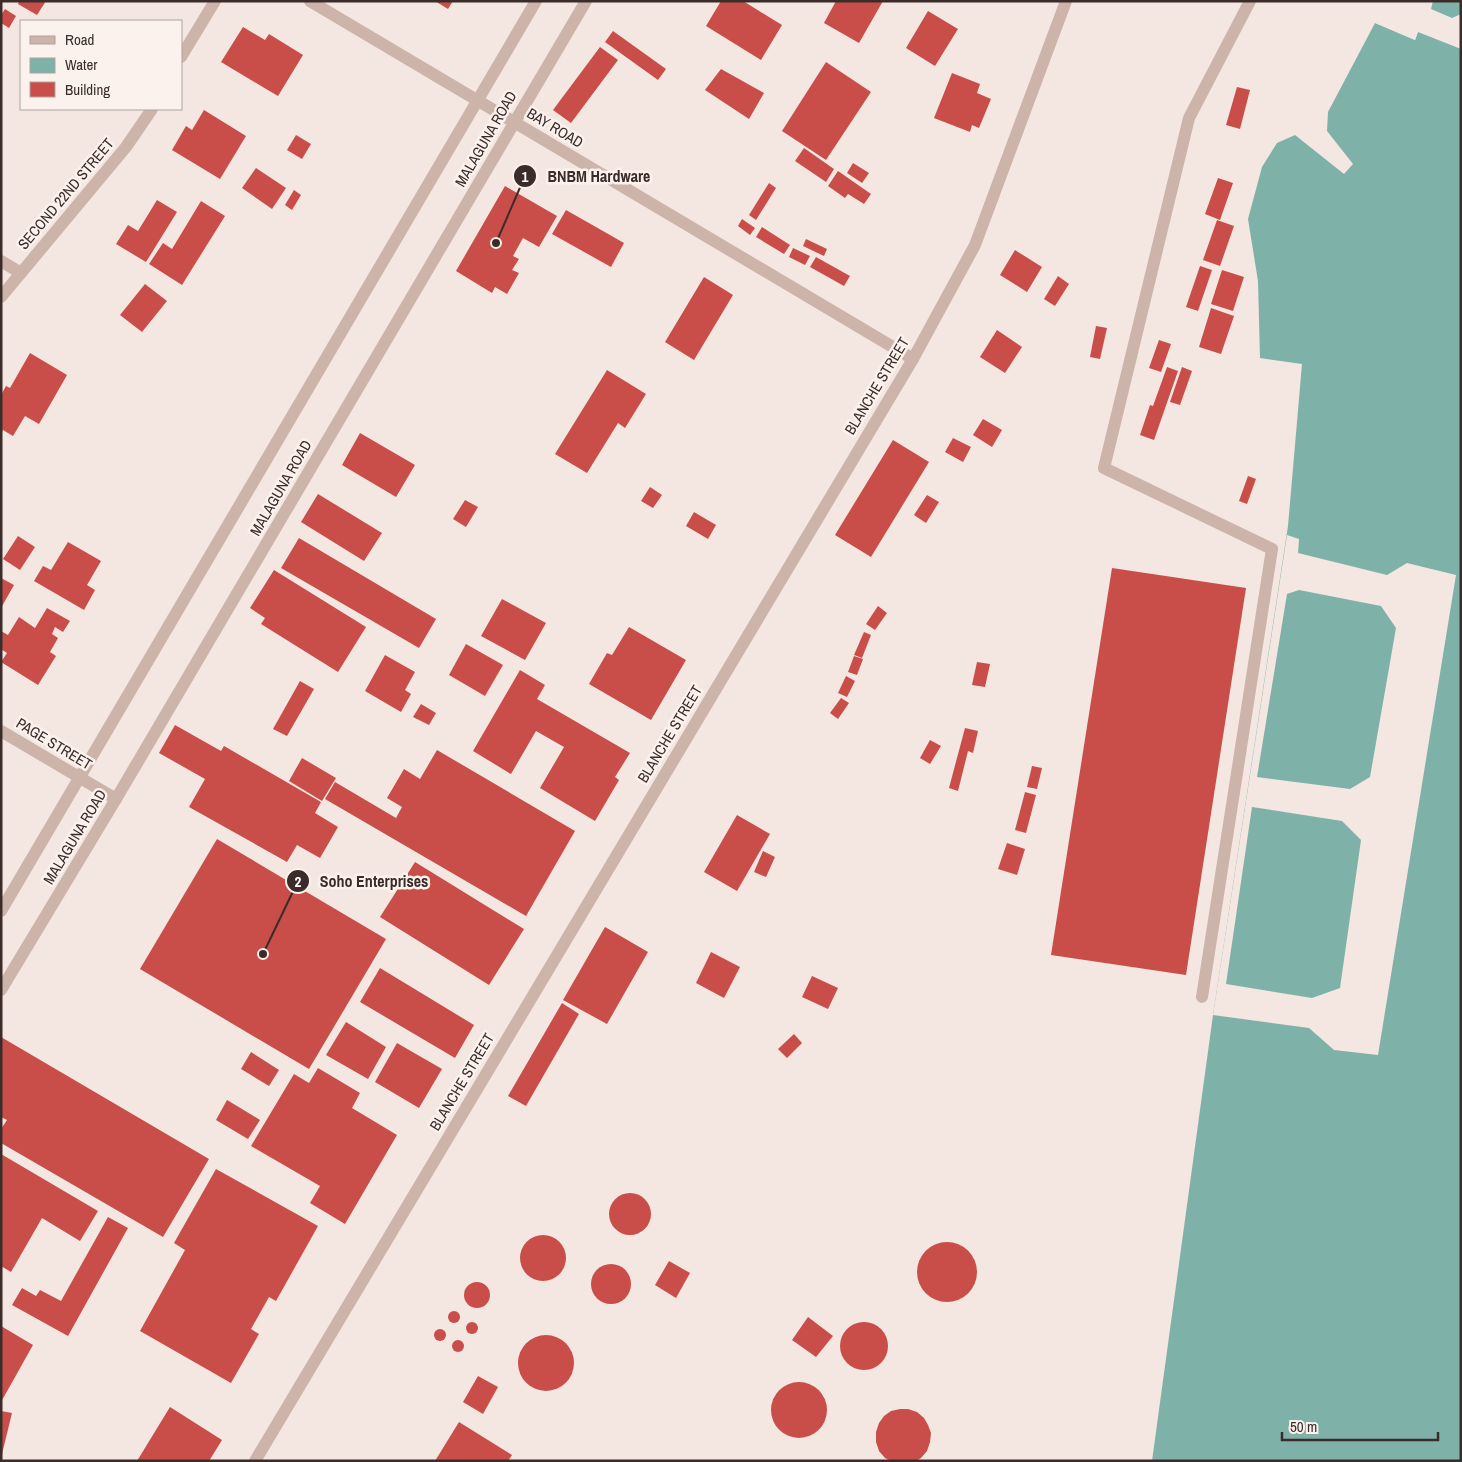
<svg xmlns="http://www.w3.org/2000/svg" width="1462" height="1462" viewBox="0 0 1462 1462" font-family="'Archivo Narrow',sans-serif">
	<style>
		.water { fill: #7eb2a9 }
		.pier { fill: #f4e6e0; fill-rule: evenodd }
		.building { fill: #c94e49 }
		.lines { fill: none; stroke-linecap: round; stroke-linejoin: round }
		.minor { stroke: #cdb4ab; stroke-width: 12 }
		.labels { text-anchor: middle; stroke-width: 5; stroke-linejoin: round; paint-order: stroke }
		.street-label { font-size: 15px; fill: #3b2c2a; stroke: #fbf2ed }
		.leader { fill: none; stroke: #3b2c2a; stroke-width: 2 }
		.callout-dot { fill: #3b2c2a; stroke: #fbf2ed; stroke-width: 2 }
		.mark-label { font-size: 15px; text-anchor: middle; font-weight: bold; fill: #fff }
		.callout-label { font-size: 16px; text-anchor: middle; font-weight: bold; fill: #3b2c2a; stroke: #fbf2ed; stroke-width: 5; stroke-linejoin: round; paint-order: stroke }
	</style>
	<rect width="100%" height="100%" fill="#f4e6e0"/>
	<path class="water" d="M1429,1h32v1460h-309l61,-446 75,-489 14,-162 -42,-6 -2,-77 -10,-62 14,-52 15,-24 18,-8 49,39 9,-10 -26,-33 1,-19 47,-89 40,17z"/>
	<g class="pier">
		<path d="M1426,1h7l-2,8 21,9 9,-4v35l-43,-17 -3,8 -42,-18 3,-1 38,16z"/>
		<path d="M1287,535l12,4 -1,14 89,22 20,-12 49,12 -78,480 -44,-5 -25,-22 -96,-13zM1299,590l82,16 15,22 -26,149 -20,12 -93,-12 30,-183zM1252,807l90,14 19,19 -21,148 -28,10 -86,-14z"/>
	</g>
	<g class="building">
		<path d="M19,1h27l-9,14 -19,-11z"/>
		<path d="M435,1h18l-5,8z"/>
		<path d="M721,1h22l39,24 -21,35 -55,-34z"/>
		<path d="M836,1h47l-24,42 -35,-20z"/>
		<path d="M5,9l11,7 -7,12 -8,-5v-8z"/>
		<path d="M928,11l30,18 -23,37 -29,-18z"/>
		<path d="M243,27l22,13 4,-6 34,21 -25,41 -57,-34z"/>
		<path d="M613,31l53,38 -8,11 -53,-38z"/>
		<path d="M600,47l18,13 -47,63 -18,-13z"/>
		<path d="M826,62l45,30 -45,68 -44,-29z"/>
		<path d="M721,69l43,24 -15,26 -44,-29z"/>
		<path d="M952,73l28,11 -3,9 14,6 -12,29 -7,-3 -2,7 -36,-14z"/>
		<path d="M1237,87l13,3 -10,39 -14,-4z"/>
		<path d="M204,110l42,26 -26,43 -48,-29 14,-24 6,4z"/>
		<path d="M296,135l15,9 -9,15 -15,-9z"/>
		<path d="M804,148l30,21 -8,13 -31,-21z"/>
		<path d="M853,163l16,10 -7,10 -15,-10z"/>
		<path d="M256,168l30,20 -14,21 -30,-21z"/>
		<path d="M838,171l33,23 -7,10 -16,-10 -3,4 -17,-12z"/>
		<path d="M1218,178l15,5 -13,37 -15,-6z"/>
		<path d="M769,183l7,5 -20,32 -7,-5z"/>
		<path d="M505,186l52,30 -18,31 -16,-9 -10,18 6,3 -7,11 7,3 -12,21 -12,-7 -3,6 -36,-22z"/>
		<path d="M294,190l7,5 -9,15 -7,-5z"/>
		<path d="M157,200l20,12 -31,50 -30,-18 12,-19 10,6z"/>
		<path d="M201,201l24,15 -43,69 -33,-21 14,-21 9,6z"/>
		<path d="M566,210l58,33 -13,24 -59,-33z"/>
		<path d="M742,219l13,9 -5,7 -12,-9z"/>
		<path d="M1217,220l17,6 -14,40 -17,-6z"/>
		<path d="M762,227l28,18 -6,9 -28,-17z"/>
		<path d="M806,239l21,10 -3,7 -21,-10z"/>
		<path d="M793,248l17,8 -5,9 -16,-8z"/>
		<path d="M1015,250l27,17 -15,25 -27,-17z"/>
		<path d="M816,257l34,19 -6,10 -34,-19z"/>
		<path d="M1200,266l12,4 -14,41 -12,-4z"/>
		<path d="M1222,270l22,7 -11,34 -22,-7z"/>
		<path d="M1058,276l11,8 -14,22 -11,-7z"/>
		<path d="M704,277l29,18 -39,65 -29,-18z"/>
		<path d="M145,284l22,17 -25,31 -22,-17z"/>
		<path d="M1211,308l23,8 -13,38 -22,-7z"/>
		<path d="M1096,326l11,2 -7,31 -10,-2z"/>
		<path d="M997,330l25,17 -17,26 -25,-16z"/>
		<path d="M1159,340l12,4 -10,28 -12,-4z"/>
		<path d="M30,353l37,22 -28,49 -14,-8 -12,20 -10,-6 -2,3v-38l5,-9 4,2z"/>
		<path d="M1167,367l11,4 -24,69 -14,-5 10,-30 3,1z"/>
		<path d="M1182,367l10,4 -12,34 -10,-3z"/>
		<path d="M607,370l39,24 -21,34 -7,-5 -31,50 -32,-19z"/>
		<path d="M983,419l19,11 -10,17 -19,-12z"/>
		<path d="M360,433l55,32 -19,32 -54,-32z"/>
		<path d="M953,438l18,9 -8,15 -18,-10z"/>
		<path d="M893,440l36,22 -58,95 -36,-22z"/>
		<path d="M1248,476l8,3 -9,25 -8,-3z"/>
		<path d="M650,487l12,8 -9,13 -12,-7z"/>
		<path d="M318,494l64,39 -18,28 -63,-39z"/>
		<path d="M927,495l12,7 -13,21 -12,-8z"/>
		<path d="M465,500l13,7 -12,20 -13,-8z"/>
		<path d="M694,512l22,13 -8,14 -22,-13z"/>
		<path d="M18,536l17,11 -15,23 -17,-11z"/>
		<path d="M299,538l137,81 -17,29 -138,-80z"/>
		<path d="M68,542l33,19 -14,24 8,5 -11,20 -50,-29 9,-15 8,4z"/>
		<path d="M1112,568l134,20 -60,387 -135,-20z"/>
		<path d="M274,570l92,57 -28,45 -77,-48 4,-6 -15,-10z"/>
		<path d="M1,578l13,7 -13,23z"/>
		<path d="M502,599l44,24 -21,37 -44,-24z"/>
		<path d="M878,606l9,7 -12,17 -9,-6z"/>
		<path d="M47,608l23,13 -7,11 -8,-5 -3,7 6,4 -8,14 6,4 -18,29 -37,-23 6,-9 -6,-4v-18l7,4 11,-18 16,11z"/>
		<path d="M629,627l57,33 -35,60 -62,-36 18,-31 5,2z"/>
		<path d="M864,632l7,3 -9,23 -8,-3z"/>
		<path d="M466,644l37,21 -18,31 -36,-21z"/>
		<path d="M385,655l30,17 -10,18 6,4 -10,18 -36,-21z"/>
		<path d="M854,656l9,3 -6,16 -9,-3z"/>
		<path d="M977,662l13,2 -5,23 -13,-2z"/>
		<path d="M520,670l25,15 -8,14 93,54 -15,24 4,3 -24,41 -55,-33 24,-41 -28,-16 -25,43 -38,-23z"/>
		<path d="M846,676l9,5 -8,16 -9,-4z"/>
		<path d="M300,681l14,8 -27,47 -14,-7z"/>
		<path d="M841,698l8,5 -11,16 -8,-6z"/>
		<path d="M421,704l15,9 -7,12 -16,-8z"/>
		<path d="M175,725l46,26 3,-5 97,56 -6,11 23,14 -18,31 -23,-13 -10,17 -98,-55 16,-28 -46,-26z"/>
		<path d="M965,728l13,3 -5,22 -5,-2 -10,40 -9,-3z"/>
		<path d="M930,740l11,6 -11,18 -10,-6z"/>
		<path d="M437,750l138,81 -49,85 -201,-117 10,-17 61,36 6,-11 -15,-9 17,-29 16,10z"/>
		<path d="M302,758l34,20 -14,23 -33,-20z"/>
		<path d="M1032,766l10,2 -5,21 -10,-2z"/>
		<path d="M1025,792l11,3 -10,38 -11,-3z"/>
		<path d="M737,815l33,19 -33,57 -33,-19z"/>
		<path d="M217,839l169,100 -77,130 -169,-100z"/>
		<path d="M1007,843l18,6 -8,26 -19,-6z"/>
		<path d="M763,851l12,6 -9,20 -12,-5z"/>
		<path d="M415,862l109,67 -35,56 -109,-68z"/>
		<path d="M605,927l43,25 -41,72 -44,-24z"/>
		<path d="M711,952l29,15 -16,31 -28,-15z"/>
		<path d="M380,968l94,57 -19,33 -95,-56z"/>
		<path d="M812,976l26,12 -10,21 -26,-12z"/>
		<path d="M562,1003l17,11 -53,92 -18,-10z"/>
		<path d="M346,1022l40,25 -18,32 -42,-24z"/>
		<path d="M794,1034l8,9 -15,15 -9,-9z"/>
		<path d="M1,1037l208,122 -46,78 -162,-94v-14l6,-9 -6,-3z"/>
		<path d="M397,1043l45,26 -23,39 -44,-26z"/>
		<path d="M251,1052l28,18 -10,16 -28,-17z"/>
		<path d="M318,1068l42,25 -8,15 45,27 -52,89 -35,-21 10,-17 -69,-40 43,-72 15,9z"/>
		<path d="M227,1100l33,20 -12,19 -32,-19z"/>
		<path d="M1,1154l97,57 -18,30 -38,-23 -31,54 -10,-6z"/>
		<path d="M216,1169l102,57 -42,75 -7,-4 -18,32 8,5 -28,49 -91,-52 45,-81 -11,-7z"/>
		<circle cx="630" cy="1214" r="21"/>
		<path d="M108,1217l20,11 -60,108 -56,-31 10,-17 14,8 4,-6 21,11z"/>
		<circle cx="543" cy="1258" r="23"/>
		<circle cx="947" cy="1272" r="30"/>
		<path d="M669,1261l21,12 -14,25 -21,-13z"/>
		<circle cx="611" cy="1284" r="20"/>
		<circle cx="477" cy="1295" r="13"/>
		<circle cx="454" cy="1317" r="6"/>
		<path d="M808,1317l25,19 -17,21 -24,-17z"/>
		<circle cx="864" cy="1346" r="24"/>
		<circle cx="472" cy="1328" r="6"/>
		<path d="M1,1326l32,19 -32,57z"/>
		<circle cx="440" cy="1335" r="6"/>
		<circle cx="546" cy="1363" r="28"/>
		<circle cx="458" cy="1346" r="6"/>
		<path d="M478,1376l20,11 -15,27 -20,-12z"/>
		<circle cx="799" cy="1410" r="28"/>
		<path d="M170,1407l52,33 -13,21h-72z"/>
		<path d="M900,1409h8l9,3 7,6 4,7 3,8 -1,9 -3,9 -6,7 -5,3h-25l-6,-3 -6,-7 -3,-9v-10l3,-9 5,-7 7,-5z"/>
		<path d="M1,1411l11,2 -10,41h-1z"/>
		<path d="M459,1422l53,33 -4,6h-73z"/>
	</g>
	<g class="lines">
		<g class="minor">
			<path d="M310,1l603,358"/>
			<path d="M181,57l34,-56"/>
			<path d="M1,261l20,12"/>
			<path d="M1,297l125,-150 26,-38"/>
			<path d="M1,731l115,68"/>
			<path d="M1,911l535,-910"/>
			<path d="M1,990l115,-191 470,-798"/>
			<path d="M1202,997l70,-448 -168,-81 85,-350 61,-117"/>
			<path d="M255,1461l658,-1102 62,-114 91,-244"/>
		</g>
	</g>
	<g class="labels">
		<g class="street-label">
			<text transform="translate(555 128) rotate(31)" y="5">BAY ROAD</text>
			<text transform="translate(486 139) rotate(-60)" y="5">MALAGUNA ROAD</text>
			<text transform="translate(66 194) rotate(-50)" y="5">SECOND 22ND STREET</text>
			<text transform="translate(877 386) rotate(-59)" y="5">BLANCHE STREET</text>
			<text transform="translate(281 488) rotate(-60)" y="5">MALAGUNA ROAD</text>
			<text transform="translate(670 734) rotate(-59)" y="5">BLANCHE STREET</text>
			<text transform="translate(54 744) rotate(31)" y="5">PAGE STREET</text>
			<text transform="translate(75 837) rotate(-59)" y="5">MALAGUNA ROAD</text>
			<text transform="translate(462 1082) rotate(-59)" y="5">BLANCHE STREET</text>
		</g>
	</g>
	<path class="leader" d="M496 243L525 176M263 954L298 881"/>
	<g class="callout-dot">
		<circle cx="496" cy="243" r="5"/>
		<circle cx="263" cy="954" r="5"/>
		<circle cx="525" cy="176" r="12"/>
		<circle cx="298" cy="881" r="12"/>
	</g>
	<g class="mark-label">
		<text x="525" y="182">1</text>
		<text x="298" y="887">2</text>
	</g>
	<g class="callout-label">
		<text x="599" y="182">BNBM Hardware</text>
		<text x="374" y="887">Soho Enterprises</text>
	</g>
	<rect width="1462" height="1462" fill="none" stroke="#3b2c2a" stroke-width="5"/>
	<rect x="20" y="20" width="162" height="90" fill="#fbf2ed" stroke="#aea39f"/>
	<rect x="30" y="36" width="25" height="8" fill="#cdb4ab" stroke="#aea39f"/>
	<text x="65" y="45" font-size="15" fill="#3b2c2a">Road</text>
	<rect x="30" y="58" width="25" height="15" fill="#7eb2a9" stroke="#aea39f"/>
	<text x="65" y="70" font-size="15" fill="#3b2c2a">Water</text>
	<rect x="30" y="82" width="25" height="15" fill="#c94e49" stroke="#aea39f"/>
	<text x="65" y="95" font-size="15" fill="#3b2c2a">Building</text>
	<path d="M1282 1432v8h156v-8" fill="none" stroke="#3b2c2a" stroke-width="2.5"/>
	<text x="1290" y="1432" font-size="15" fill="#3b2c2a" stroke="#fbf2ed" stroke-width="4" paint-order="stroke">50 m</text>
</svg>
